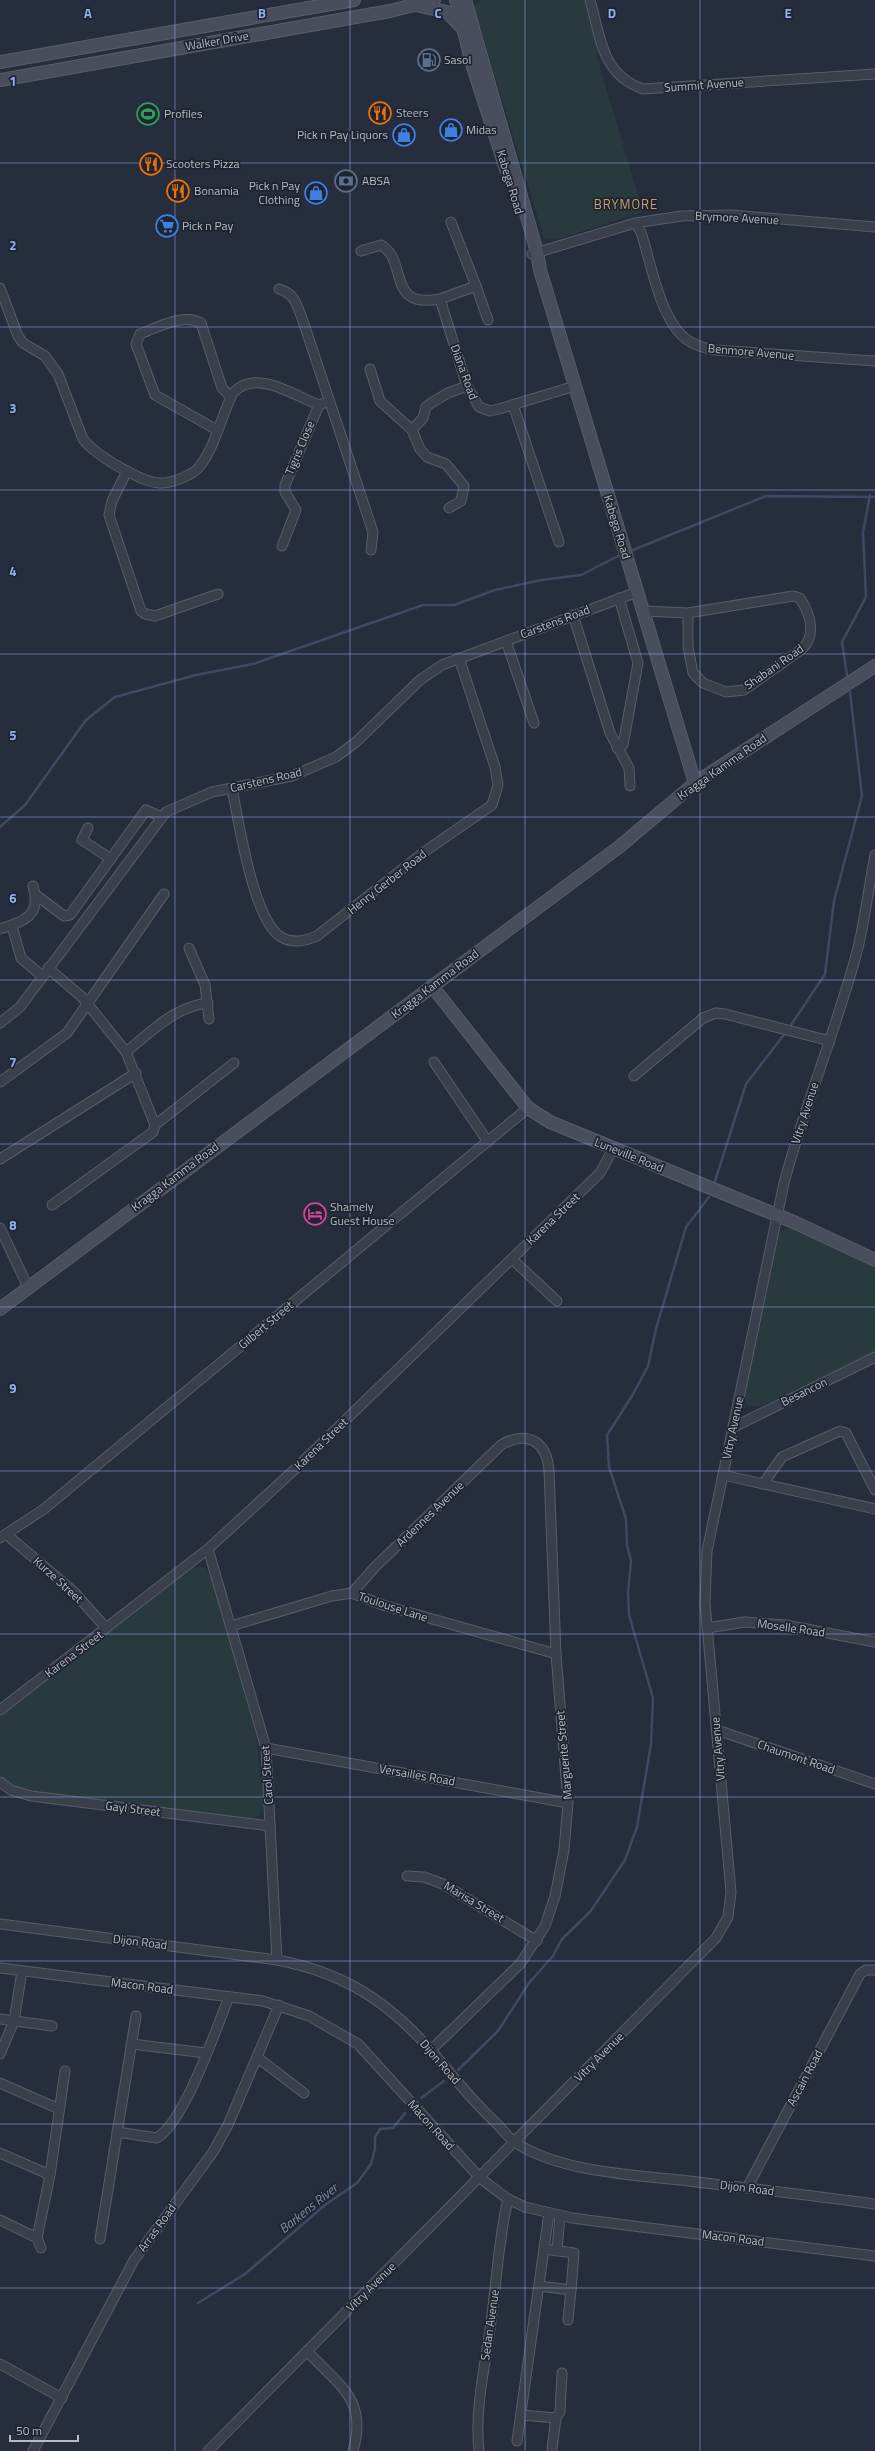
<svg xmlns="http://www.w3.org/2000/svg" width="875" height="2451" viewBox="0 0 875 2451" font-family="'Titillium Web',sans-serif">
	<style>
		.green { fill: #293a3e }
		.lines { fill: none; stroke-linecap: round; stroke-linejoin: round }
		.stream { stroke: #3d4a63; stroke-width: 2.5 }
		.street-casing { stroke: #585d6a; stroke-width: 11 }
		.secondary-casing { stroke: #585d6a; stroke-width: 14 }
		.street { stroke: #3a3f4c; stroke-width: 9 }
		.secondary { stroke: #484e5e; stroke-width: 12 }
		.grid { fill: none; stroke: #93adee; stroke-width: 1; stroke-opacity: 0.55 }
		.labels { text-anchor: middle; stroke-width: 3.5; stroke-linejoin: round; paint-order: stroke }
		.street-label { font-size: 12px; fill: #b6bbc7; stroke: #1f2431 }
		.poi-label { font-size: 12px; fill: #b6bbc7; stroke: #1f2431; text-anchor: start }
		.neighbourhood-label { font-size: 13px; letter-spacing: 1px; fill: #cb9f6d; stroke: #1f2431 }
		.water-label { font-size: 13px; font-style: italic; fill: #808eac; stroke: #1f2431 }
		.grid-label { font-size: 13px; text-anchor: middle; font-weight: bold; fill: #93adee; stroke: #1f2431; stroke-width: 3.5; stroke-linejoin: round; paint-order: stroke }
	</style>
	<rect width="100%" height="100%" fill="#262d3c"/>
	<g class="green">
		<path d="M481,0h104l15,52 -4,2 47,158 -88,28 -11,-2 -70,-231z"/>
		<path d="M794,1227l81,38v86l-100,49 -15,6h-12l-3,-4v-6l34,-161 4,-5z"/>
		<path d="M200,1566l6,2 6,9 44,158 8,70c-2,10 -8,14 -18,14l-219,-29 -19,-8 -8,-6v-61l190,-146z"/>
	</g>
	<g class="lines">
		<g class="stream">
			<path d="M628,552l138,-56 109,1"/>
			<path d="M847,675l-5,-33 24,-45 -3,-65 7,-37"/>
			<path d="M0,827l25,-22 61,-85 29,-23 81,-22 57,-11 170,-59h31l41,-15 46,-10 40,-5 41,-21"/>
			<path d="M789,1028l36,-54 9,-73 28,-105 -12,-104"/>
			<path d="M715,1181l31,-97 40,-52"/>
			<path d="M458,2070l40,-39 31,-48 24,-27 9,-17 28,-27 35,-52 12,-33 14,-83 2,-46 -24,-83 -1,-22 3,-32 -4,-16 -1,-26 -17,-52 -2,-32 25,-39 16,-30 8,-37 30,-102 23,-30"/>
			<path d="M421,2098l23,-17"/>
			<path d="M198,2303l47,-29 80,-69 32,-22 14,-19 4,-15v-12l5,-8 13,-1 12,-15"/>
		</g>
		<g class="street-casing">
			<g id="street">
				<path d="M590,0c11,38 11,74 53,89l232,-15"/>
				<path d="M451,222l25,64"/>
				<path d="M635,223l6,9c10,31 19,87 45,107 9,7 19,9 29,11l160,11"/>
				<path d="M361,251l20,-6c28,16 4,64 59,54"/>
				<path d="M532,254l103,-31 47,-7 49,-1 144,12"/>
				<path d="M0,288l18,48 5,7 22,13 13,18 25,65c12,16 56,42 76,44 11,1 35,-8 41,-17 16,-21 21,-50 33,-73 22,-25 60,2 86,12"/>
				<path d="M279,289c16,5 17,14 23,29l71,214 -2,18"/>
				<path d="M488,320l-12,-34 -36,13 27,87 12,21 11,4 9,-2 76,-23"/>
				<path d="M370,369l10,32 32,29 8,19 7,8 19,7 18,22 -3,15 -12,7"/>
				<path d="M513,405l46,137"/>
				<path d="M217,430l-62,-35 -19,-51 4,-10c18,-7 43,-21 61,-11l21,65 9,9"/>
				<path d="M412,430l11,-12 3,-11 5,-4 17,-10 19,-7"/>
				<path d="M127,471l-15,30 -3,14 32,96 4,3 10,2 63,-22"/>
				<path d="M282,546l14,-36 -11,-18v-7l34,-80 5,-2"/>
				<path d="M644,611l44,2 105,-17 7,2c10,16 17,37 2,51l-58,41 -18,2 -23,-9 -10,-10 -5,-26v-34"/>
				<path d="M573,615l37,118 19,35 1,18"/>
				<path d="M506,641l28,82"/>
				<path d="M617,748l6,-3 15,-82 -19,-65"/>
				<path d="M232,789c7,33 21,131 49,148 12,7 24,4 36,-1l107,-84 68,-47 6,-20 -3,-18 -36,-109"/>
				<path d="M88,828l-6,12 29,19"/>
				<path d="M36,895l28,21 6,-1 76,-105 16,7"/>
				<path d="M12,926l9,32 21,18"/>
				<path d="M0,929c24,-7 42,-14 33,-43"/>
				<path d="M189,948l16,37 4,34"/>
				<path d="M48,968l34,29 44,55 29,73"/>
				<path d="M0,1023l20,-16 146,-195 46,-20 80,-16 44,-19 20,-15 64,-62 22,-15 195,-73"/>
				<path d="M126,1052c26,-21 48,-45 82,-49"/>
				<path d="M434,1062l54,80"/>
				<path d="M634,1076l69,-58 13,-5 9,1 105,27"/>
				<path d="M0,1082l67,-49 97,-139"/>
				<path d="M0,1159l136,-86"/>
				<path d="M52,1205l101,-73 2,-7 79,-62"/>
				<path d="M0,1228l28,59"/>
				<path d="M512,1259l45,42"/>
				<path d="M734,1427l141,-70"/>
				<path d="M723,1475l152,34"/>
				<path d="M763,1484l19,-27 58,-26 6,2 29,57"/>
				<path d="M7,1535l66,56 33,37"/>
				<path d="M0,1538l44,-29 484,-401"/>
				<path d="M208,1549l58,199 11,212"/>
				<path d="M352,1593l23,-26 126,-122c26,-15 46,-4 48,26l7,183 12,149 -4,47 -9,46 -10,30 -25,38 -89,86"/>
				<path d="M231,1626l101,-30 20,-3 31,12 173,49"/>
				<path d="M707,1628l38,-6 41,3 89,17"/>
				<path d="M0,1710l208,-161 85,-78 307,-298 13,-24"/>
				<path d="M717,1730l158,54"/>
				<path d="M266,1748l302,55"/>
				<path d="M0,1782l11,8 20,6 239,30"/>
				<path d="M407,1876l17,1 19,7 94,57"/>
				<path d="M0,1924l277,36c76,14 122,50 170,109 16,20 33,39 52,57 5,6 11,13 17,17 48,31 125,32 181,39 59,7 119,14 178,22"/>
				<path d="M0,1968l263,33 46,15 49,28 122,134 28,21 17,8 47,11 69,9 234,29"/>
				<path d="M0,2019l52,7"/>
				<path d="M131,2044l75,9"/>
				<path d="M0,2054l14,-33 8,-50"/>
				<path d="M257,2057l47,36"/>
				<path d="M0,2083l59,26"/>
				<path d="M117,2132l40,6c29,-19 58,-107 72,-141"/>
				<path d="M0,2153l50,22"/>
				<path d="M747,2188l113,-214 6,-4h9"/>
				<path d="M0,2220l37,18"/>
				<path d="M100,2239l36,-223"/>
				<path d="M41,2248l-4,-10 13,-63 15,-104"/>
				<path d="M557,2251l3,-36"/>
				<path d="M539,2286l32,4 3,-37 -30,-4"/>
				<path d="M568,2320l3,-30"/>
				<path d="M307,2351c32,35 61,48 46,100"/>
				<path d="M0,2364l62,34"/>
				<path d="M521,2415l35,3 4,-6 2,-39"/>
				<path d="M517,2441l32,-228"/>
				<path d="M552,2449l4,-31"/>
				<path d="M33,2451l101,-191 79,-108 15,-27 51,-120"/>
				<path d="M208,2451l508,-513 12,-21 3,-25 -26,-289 2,-52 77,-368c21,-79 53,-155 74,-235 7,-30 11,-62 17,-93"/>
				<path d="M479,2451c-5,-46 8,-91 13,-137 5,-38 7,-77 16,-115"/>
			</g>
		</g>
		<g class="secondary-casing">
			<g id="secondary">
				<path d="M456,0l17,67 33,102"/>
				<path d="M465,0l72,252 3,18 155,513"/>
				<path d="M420,6l27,6 16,17"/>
				<path d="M0,62l354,-62"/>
				<path d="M0,80l390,-69 44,-11"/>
				<path d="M432,986l96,122 22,14 246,101 79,37"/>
				<path d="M0,1309l619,-462 76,-64 180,-117"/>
			</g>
		</g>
		<use href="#street" class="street"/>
		<use href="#secondary" class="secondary"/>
	</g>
	<path class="grid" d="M175,0v2451M350,0v2451M525,0v2451M700,0v2451M0,163h875M0,327h875M0,490h875M0,654h875M0,817h875M0,980h875M0,1144h875M0,1307h875M0,1471h875M0,1634h875M0,1797h875M0,1961h875M0,2124h875M0,2288h875"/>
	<defs>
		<g id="fuel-ring" transform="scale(1.15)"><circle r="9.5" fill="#1f2431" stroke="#5c6f8a" stroke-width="1.5"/><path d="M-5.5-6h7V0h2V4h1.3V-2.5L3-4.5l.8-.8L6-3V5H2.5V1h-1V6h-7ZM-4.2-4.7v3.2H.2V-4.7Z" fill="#5c6f8a"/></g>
		<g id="restaurant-ring" transform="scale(1.15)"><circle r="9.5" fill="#1f2431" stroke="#e8710a" stroke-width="1.5"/><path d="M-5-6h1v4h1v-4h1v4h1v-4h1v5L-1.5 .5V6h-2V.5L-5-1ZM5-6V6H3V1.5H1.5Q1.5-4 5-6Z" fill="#e8710a"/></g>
		<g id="stadium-ring" transform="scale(1.15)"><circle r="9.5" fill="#1f2431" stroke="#2e9e5b" stroke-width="1.5"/><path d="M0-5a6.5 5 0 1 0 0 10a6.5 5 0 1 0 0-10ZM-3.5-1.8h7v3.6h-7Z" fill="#2e9e5b"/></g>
		<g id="shop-ring" transform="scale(1.15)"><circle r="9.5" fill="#1f2431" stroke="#3f7fe0" stroke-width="1.5"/><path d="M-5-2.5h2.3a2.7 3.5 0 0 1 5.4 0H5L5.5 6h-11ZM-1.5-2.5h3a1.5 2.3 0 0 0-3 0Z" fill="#3f7fe0"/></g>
		<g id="bank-ring" transform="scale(1.15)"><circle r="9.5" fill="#1f2431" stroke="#5c6f8a" stroke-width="1.5"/><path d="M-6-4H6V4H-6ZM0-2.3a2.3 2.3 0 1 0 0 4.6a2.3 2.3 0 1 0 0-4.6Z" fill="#5c6f8a"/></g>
		<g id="supermarket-ring" transform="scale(1.15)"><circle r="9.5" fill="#1f2431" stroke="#3f7fe0" stroke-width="1.5"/><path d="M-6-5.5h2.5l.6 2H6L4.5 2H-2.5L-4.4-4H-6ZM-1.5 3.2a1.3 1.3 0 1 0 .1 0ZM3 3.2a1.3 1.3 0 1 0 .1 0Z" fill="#3f7fe0"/></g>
		<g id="hotel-ring" transform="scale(1.15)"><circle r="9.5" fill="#1f2431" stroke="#d1479c" stroke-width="1.5"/><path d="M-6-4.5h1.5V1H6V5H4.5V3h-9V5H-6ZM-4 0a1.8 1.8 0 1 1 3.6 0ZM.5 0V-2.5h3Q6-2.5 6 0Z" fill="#d1479c"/></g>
	</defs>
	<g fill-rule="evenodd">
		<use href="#fuel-ring" x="429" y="60"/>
		<use href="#restaurant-ring" x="380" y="113"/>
		<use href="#stadium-ring" x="148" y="114"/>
		<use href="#shop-ring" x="451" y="130"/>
		<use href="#shop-ring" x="404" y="135"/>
		<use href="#restaurant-ring" x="151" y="164"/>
		<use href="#bank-ring" x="346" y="181"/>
		<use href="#restaurant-ring" x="178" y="191"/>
		<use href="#shop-ring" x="316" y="193"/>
		<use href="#supermarket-ring" x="167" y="226"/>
		<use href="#hotel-ring" x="315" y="1214"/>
	</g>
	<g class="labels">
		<g class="street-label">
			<text transform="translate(217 41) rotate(-10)" y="4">Walker Drive</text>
			<text transform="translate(704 85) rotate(-4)" y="4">Summit Avenue</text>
			<text transform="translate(510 182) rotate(73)" y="4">Kabega Road</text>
			<text transform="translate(737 218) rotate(3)" y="4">Brymore Avenue</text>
			<text transform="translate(751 352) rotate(5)" y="4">Benmore Avenue</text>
			<text transform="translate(464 372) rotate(70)" y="4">Diana Road</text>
			<text transform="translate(300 448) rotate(-67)" y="4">Tigris Close</text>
			<text transform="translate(617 527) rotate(73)" y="4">Kabega Road</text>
			<text transform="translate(555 622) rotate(-21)" y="4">Carstens Road</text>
			<text transform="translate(774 667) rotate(-35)" y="4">Shabani Road</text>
			<text transform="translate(722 767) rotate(-35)" y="4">Kragga Kamma Road</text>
			<text transform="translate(266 780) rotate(-13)" y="4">Carstens Road</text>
			<text transform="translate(387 882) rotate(-38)" y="4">Henry Gerber Road</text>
			<text transform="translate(435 984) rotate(-37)" y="4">Kragga Kamma Road</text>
			<text transform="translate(805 1113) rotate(-72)" y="4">Vitry Avenue</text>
			<text transform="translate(629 1155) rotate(22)" y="4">Luneville Road</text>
			<text transform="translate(175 1177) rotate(-37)" y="4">Kragga Kamma Road</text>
			<text transform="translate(553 1219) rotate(-44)" y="4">Karena Street</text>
			<text transform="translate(266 1325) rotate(-40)" y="4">Gilbert Street</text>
			<text transform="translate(804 1392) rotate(-26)" y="4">Besancon</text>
			<text transform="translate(733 1428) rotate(-78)" y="4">Vitry Avenue</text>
			<text transform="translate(321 1444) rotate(-44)" y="4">Karena Street</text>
			<text transform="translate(430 1514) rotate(-44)" y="4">Ardennes Avenue</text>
			<text transform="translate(58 1580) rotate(42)" y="4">Kurze Street</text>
			<text transform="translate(393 1607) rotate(18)" y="4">Toulouse Lane</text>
			<text transform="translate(791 1628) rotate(8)" y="4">Moselle Road</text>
			<text transform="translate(74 1654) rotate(-37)" y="4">Karena Street</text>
			<text transform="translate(718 1749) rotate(-95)" y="4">Vitry Avenue</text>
			<text transform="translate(564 1755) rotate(-95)" y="4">Marguerite Street</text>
			<text transform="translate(796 1757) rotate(19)" y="4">Chaumont Road</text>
			<text transform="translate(267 1775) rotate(-94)" y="4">Carol Street</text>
			<text transform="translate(417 1775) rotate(10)" y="4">Versailles Road</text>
			<text transform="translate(133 1809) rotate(7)" y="4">Gayl Street</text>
			<text transform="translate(474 1902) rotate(31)" y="4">Marisa Street</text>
			<text transform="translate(140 1942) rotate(7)" y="4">Dijon Road</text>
			<text transform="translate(142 1986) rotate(7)" y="4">Macon Road</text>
			<text transform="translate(599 2057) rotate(-45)" y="4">Vitry Avenue</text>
			<text transform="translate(440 2062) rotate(49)" y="4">Dijon Road</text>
			<text transform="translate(805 2078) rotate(-62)" y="4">Ascain Road</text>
			<text transform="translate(431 2125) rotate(48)" y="4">Macon Road</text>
			<text transform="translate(747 2188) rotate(7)" y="4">Dijon Road</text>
			<text transform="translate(157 2228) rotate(-54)" y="4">Arras Road</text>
			<text transform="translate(733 2238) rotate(7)" y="4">Macon Road</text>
			<text transform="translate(371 2287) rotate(-45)" y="4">Vitry Avenue</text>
			<text transform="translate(490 2325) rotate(-82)" y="4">Sedan Avenue</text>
		</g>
		<g class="poi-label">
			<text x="444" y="64">Sasol</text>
			<text x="396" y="117">Steers</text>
			<text x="164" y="118">Profiles</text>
			<text x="466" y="134">Midas</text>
			<text x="388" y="139" text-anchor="end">Pick n Pay Liquors</text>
			<text x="166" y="168">Scooters Pizza</text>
			<text x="362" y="185">ABSA</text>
			<text x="300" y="190" text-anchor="end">Pick n Pay<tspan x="300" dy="14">Clothing</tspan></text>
			<text x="194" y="195">Bonamia</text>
			<text x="182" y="230">Pick n Pay</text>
			<text x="330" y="1211">Shamely<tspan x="330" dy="14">Guest House</tspan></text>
		</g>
		<g class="neighbourhood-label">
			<text x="626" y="209">BRYMORE</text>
		</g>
		<g class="water-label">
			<text transform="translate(308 2208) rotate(-39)" y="5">Barkens River</text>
		</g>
	</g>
	<g class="grid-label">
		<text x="88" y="18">A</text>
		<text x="262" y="18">B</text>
		<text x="438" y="18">C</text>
		<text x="612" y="18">D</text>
		<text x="788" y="18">E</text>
		<text x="13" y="86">1</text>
		<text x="13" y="250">2</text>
		<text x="13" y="413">3</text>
		<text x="13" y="576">4</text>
		<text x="13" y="740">5</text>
		<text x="13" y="903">6</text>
		<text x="13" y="1067">7</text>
		<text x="13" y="1230">8</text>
		<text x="13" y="1393">9</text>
	</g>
	<path d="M10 2435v6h68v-6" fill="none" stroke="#b6bbc7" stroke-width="2"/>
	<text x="16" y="2435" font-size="12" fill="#b6bbc7" stroke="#1f2431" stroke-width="3" paint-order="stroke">50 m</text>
</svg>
